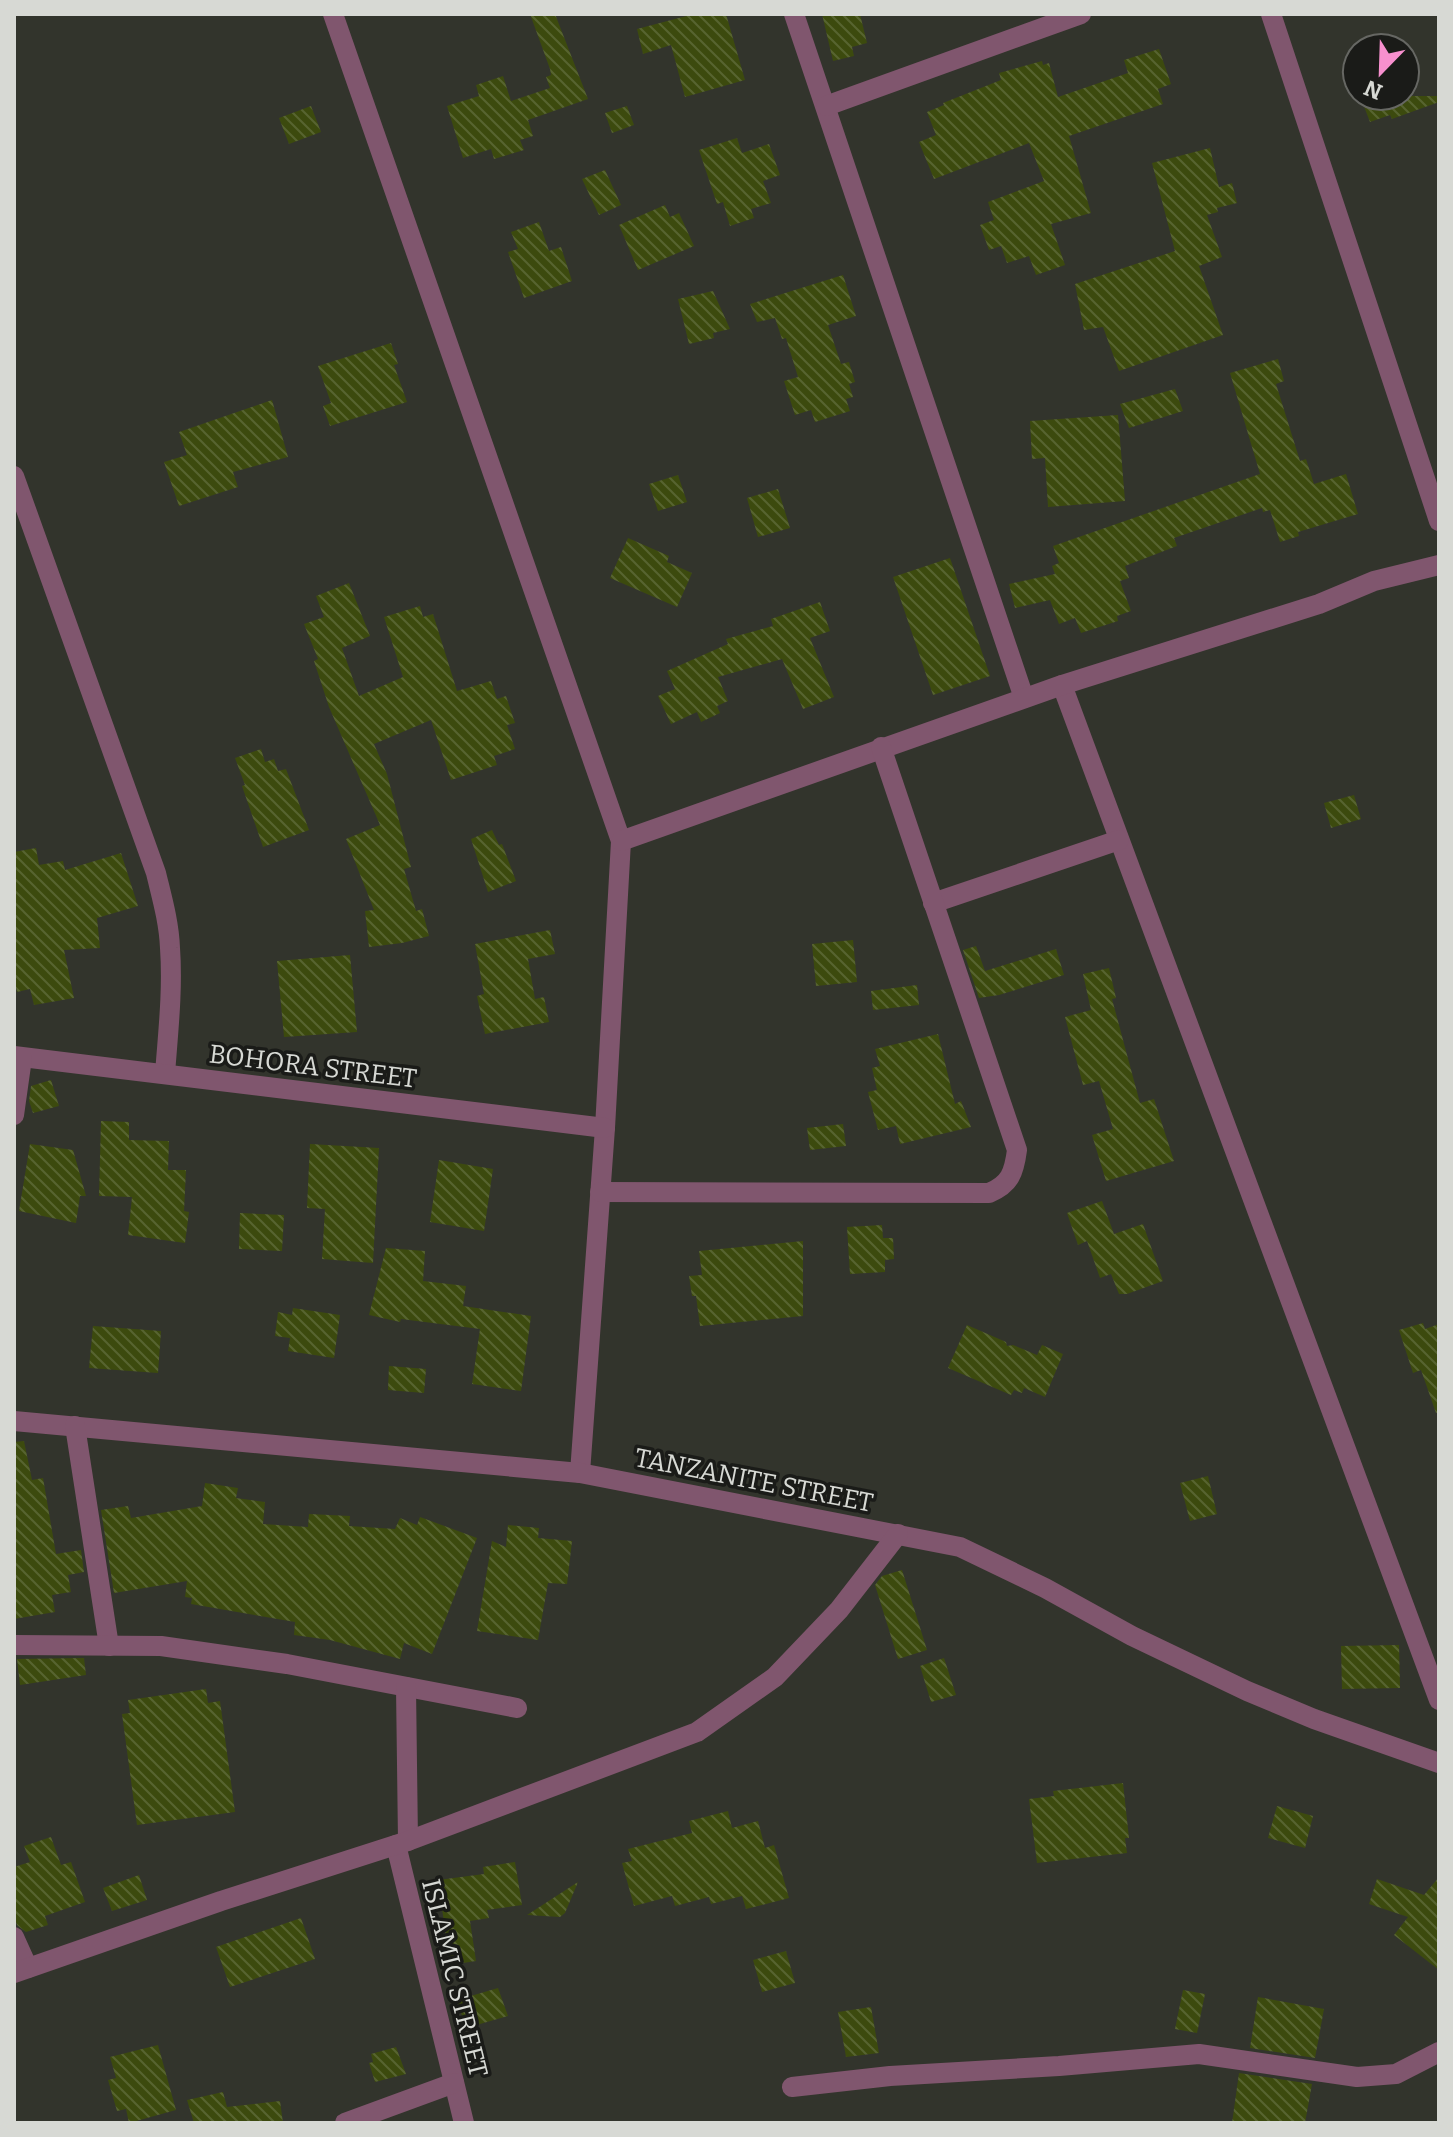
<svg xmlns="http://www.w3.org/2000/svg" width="1453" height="2137" viewBox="0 0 1453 2137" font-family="Bitter,serif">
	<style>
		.building { fill: url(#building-back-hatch) }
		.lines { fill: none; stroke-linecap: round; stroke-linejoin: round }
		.minor { stroke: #80566e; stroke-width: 20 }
		.labels { text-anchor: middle; stroke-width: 7; stroke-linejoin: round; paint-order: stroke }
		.street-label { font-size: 26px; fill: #d7d9d4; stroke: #1a1b18 }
	</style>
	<defs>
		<pattern id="building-back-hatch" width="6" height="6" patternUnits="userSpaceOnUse" patternTransform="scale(2)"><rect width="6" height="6" fill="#3c4a0e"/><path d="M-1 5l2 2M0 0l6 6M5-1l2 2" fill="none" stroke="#576430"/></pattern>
	</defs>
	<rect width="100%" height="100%" fill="#32342c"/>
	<g class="building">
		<path d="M530,14h25l33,85 -60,21 5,16 -13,4 4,10 -30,9 -3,-10 -28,9 -16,-52 32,-10 -3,-11 27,-9 8,25 39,-13 -4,-11 5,-2 -1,-6z"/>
		<path d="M694,14h32l19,66 -60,17 -14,-52 -28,9 -6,-25z"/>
		<path d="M822,14h38l7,29 -15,4 2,9 -21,5z"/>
		<path d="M1159,49l12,35 -13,5 5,15 -94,32 22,77 -40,11 14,41 -29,10 -7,-19 -22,7 -6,-17 -12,4 -9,-25 14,-5 -6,-18 56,-21 -15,-38 -95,36 -15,-37 17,-7 -9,-23 17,-7 -1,-2 58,-23 -2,-7 43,-12 1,4 6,-2 9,34 70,-24 -4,-13z"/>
		<path d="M1360,96h79v6l-47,17 -2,-4 -20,7z"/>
		<path d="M311,106l10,26 -32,12 -10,-26z"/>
		<path d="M627,106l7,19 -22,8 -7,-20z"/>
		<path d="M737,138l5,15 27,-9 11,31 -17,6 8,22 -20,6 3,9 -24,8 -7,-24 -6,2 -18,-54z"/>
		<path d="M1210,148l9,39 13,-4 5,20 -20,5 1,4 -11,3 15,42 -23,9 24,69 -104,36 -16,-44 -19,3 -9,-46 100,-33 -23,-88z"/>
		<path d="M605,170l16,35 -22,10 -17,-36z"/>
		<path d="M665,205l5,12 9,-4 15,33 -56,24 -19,-45z"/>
		<path d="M539,222l10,29 12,-4 11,34 -48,17 -16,-46 10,-3 -7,-17z"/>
		<path d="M843,275l13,41 -28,9 13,39 8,-2 6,20 -6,2 4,13 -7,2 4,12 -35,11 -4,-12 -16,5 -11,-34 14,-4 -12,-39 -4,1 -7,-21 -18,4 -7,-18z"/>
		<path d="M713,291l17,38 -17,4 1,5 -25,6 -11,-45z"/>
		<path d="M391,343l7,21 -4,1 13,37 -77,24 -7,-20 8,-3 -13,-37z"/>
		<path d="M1278,359l6,22 -8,3 24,77 6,-2 8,25 32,-10 12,40 -60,18 1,4 -19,6 -10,-32 -7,2 -1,-4 -88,30 3,8 -52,20 4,12 -9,3 11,30 -14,5 1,5 -37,12 -6,-15 -16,6 -9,-24 -35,8 -6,-24 46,-10 -3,-8 7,-3 -6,-17 207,-72 -30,-101z"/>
		<path d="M1175,389l8,22 -54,17 -9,-24z"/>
		<path d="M272,400l16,57 -55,15 5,15 -59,19 -15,-44 23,-7 -8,-23z"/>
		<path d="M1118,415l7,86 -77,6 -3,-49 -13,1 -2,-38z"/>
		<path d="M678,475l9,27 -29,9 -9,-27z"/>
		<path d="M778,489l12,39 -32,9 -11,-39z"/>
		<path d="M628,538l41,18 -2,6 25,11 -15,34 -67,-29z"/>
		<path d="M950,558l40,118 -57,19 -40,-118z"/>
		<path d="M349,583l21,53 -28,12 17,48 44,-19 -19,-60 36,-11 3,11 10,-3 24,77 34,-10 6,18 9,-3 9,27 -8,2 8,24 -21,7 3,9 -46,15 -20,-60 -57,24 13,30 24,93 -7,2 12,42 6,-2 7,27 -27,7 -33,4 -4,-36 9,-1 -28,-71 34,-14 -51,-118 -15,-46 4,-2 -14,-35 20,-7 -8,-21z"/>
		<path d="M820,602l10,29 -20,7 24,59 -31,12 -21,-50 -64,18 10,24 -11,5 3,7 -19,9 -4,-10 -26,12 -13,-28 17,-7 -8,-18 61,-27 -2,-5 47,-13 -2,-7z"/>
		<path d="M261,749l4,13 9,-3 4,12 8,-2 23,61 -46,17 -21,-61 3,-1 -10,-27z"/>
		<path d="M1354,795l7,24 -30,9 -7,-25z"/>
		<path d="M492,830l7,15 3,-1 14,37 -28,11 -17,-53z"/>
		<path d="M36,848l3,17 24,-4 2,9 56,-17 17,53 -41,12 3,30 -36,2 10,48 -40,7 -4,-16 -13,3 -3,-13v-127z"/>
		<path d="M550,930l5,24 -27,5 7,40 9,-2 5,25 -64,12 -8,-38 7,-2 -9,-50z"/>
		<path d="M853,940l4,42 -41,4 -4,-42z"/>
		<path d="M976,946l9,25 71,-22 8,26 -65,20 -20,3 -16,-48z"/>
		<path d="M350,955l7,77 -73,5 -7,-76z"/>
		<path d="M1109,968l7,30 -4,1 28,104 14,-4 20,62 -68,20 -14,-46 21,-6 -14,-48 -16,4 -18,-68 26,-7 -8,-36z"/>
		<path d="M917,985l2,20 -46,5 -2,-19z"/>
		<path d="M938,1034l17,70 6,-3 10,26 -71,17 -4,-18 -18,4 -10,-38 9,-2 -5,-22 8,-2 -5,-17z"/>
		<path d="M51,1080l8,26 -26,7 -4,-12 2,-15z"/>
		<path d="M101,1121l28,1v18l40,1 -1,29h18l-2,41 5,1 -4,31 -57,-8 4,-38 -33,-1z"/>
		<path d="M843,1124l3,22 -36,4 -3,-22z"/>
		<path d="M30,1144l43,6 13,46h-6l-4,27 -57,-12z"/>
		<path d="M310,1144l69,4 -6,115 -51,-4 3,-50 -18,-1z"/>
		<path d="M439,1160l54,9 -9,62 -54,-9z"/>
		<path d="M1102,1201l12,33 29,-10 20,57 -36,13h-8l-8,-20 -11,4 -13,-37 -9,4 -11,-32z"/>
		<path d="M240,1213l44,2 -2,36 -43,-2z"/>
		<path d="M882,1225l1,13h10l1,21 -9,1v12l-35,2 -3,-47z"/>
		<path d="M803,1241v75l-103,10 -4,-30h-4l-3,-20 13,-1 -3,-24z"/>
		<path d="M386,1248l39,3 -2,30 43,5 -3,20 68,10 -10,75 -49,-7 8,-55 -79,-10 -1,3 -31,-7z"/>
		<path d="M293,1308l47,7 -6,43 -46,-7 2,-13 -15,-2 3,-24 14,3z"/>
		<path d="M1423,1323l2,6 14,-5v88l-3,1 -15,-43 -8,3 -14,-43z"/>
		<path d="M967,1325l39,17 1,4 6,-1 24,10 5,-10 21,9 -18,43 -21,-9 -2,5 -8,-3 -3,5 -63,-27z"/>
		<path d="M93,1326l68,5 -3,42 -69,-5z"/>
		<path d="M389,1366l37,3 -2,24 -36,-3z"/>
		<path d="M24,1441l8,39 11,-2 13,76 25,-4 3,22 -16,3 3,17 -19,3 3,17 -41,7v-177z"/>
		<path d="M1208,1476l9,38 -27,7 -10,-38z"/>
		<path d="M205,1483l33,5 -2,10 29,4 -2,22 45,3 1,-13 41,2 -1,10 46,3 5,-11 17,7 3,-8 57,21 -45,116 -28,-11 -4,16 -70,-19 -36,-5 1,-13 -104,-18 1,-6 -7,-1 2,-16 -73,12 -13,-83 27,-4 3,12 71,-12z"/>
		<path d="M508,1525l31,3 -1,10 34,3 -5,43 -19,-1 -10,57 -61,-9 15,-90 14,6z"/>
		<path d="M902,1570l25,80 -29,9 -23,-74 7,-9z"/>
		<path d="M1399,1645l1,43 -58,1 -1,-43z"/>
		<path d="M84,1658l2,17 -66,10 -3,-26z"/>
		<path d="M944,1658l12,37 -25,7 -11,-36z"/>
		<path d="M206,1689l2,14 12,-2 15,111 -98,13 -15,-111 8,-1 -2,-13z"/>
		<path d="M1123,1783l6,55h-4l2,15 -90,10 -8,-64 25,-3 -1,-5z"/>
		<path d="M1277,1806l36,10 -8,32 -37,-10z"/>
		<path d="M728,1811l4,17 26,-7 7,27 9,-3 15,53 -43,11 -4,-13 -31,8 -2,-7 -34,9 -3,-10 -38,10 -12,-43 10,-2 -4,-12 64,-16 -3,-12z"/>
		<path d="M51,1837l10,28 10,-3 14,40 -40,14 3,9 -22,7 -9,-7 -3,-10v-48l16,-5 -6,-16z"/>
		<path d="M515,1862l7,43 -35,5 2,8 -19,3 6,40 -26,4 -12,-85 46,-6 -1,-7z"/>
		<path d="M139,1875l8,25 -35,11 -9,-23z"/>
		<path d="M1439,1877v93l-45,-35 14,-18 -39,-13 8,-25 47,16z"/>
		<path d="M578,1882l-13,31 -5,4 -33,-2z"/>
		<path d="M301,1918l14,41 -85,28 -14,-40z"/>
		<path d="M786,1951l9,32 -33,9 -9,-32z"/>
		<path d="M498,1988l10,28 -42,12 -9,-28z"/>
		<path d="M1183,1990l22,4 -8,39 -22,-4z"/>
		<path d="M1258,1997l66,12 -9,49 -65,-10z"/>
		<path d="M871,2007l8,46 -33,4 -8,-45z"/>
		<path d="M158,2045l18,65 -47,13 -3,-14 -9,2 -9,-31 8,-2 -6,-21z"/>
		<path d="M396,2047l10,27 -31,8 -6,-19 4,-1 -2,-8z"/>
		<path d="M1239,2073l73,11 -7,39h-73z"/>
		<path d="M223,2092l4,15 53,-6 3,22h-89l-7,-23z"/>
	</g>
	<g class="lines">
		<g class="minor">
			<path d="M333,14l288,827 -16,287 -25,345"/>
			<path d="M794,14l230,684"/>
			<path d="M1271,14l168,507"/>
			<path d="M826,106l255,-92"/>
			<path d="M14,476l142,397c6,25 13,49 14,75 3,42 -2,85 -5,126"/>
			<path d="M1062,685l377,1015"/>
			<path d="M621,841l441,-156 257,-81 55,-23 65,-16"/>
			<path d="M933,903l186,-63"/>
			<path d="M14,1056l591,72"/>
			<path d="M14,1115l8,-57"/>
			<path d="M600,1192l389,1c21,-9 25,-20 28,-43l-136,-403"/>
			<path d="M14,1421l566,52 380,74 85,41 87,48 115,55 67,28 125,44"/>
			<path d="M75,1426l34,220"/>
			<path d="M14,1645l147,1 126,18 230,44"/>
			<path d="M406,1687l2,154"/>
			<path d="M396,1845l68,278"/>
			<path d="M14,1937l14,31"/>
			<path d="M14,1973l207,-72 187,-60 289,-109 78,-55 64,-67 59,-76"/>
			<path d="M792,2087l98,-11 169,-10 140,-12 158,23 39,-3 43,-22"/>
			<path d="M345,2123l109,-40"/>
		</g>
	</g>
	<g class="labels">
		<g class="street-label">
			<text transform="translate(313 1066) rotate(7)" y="9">BOHORA STREET</text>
			<text transform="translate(754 1480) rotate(11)" y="9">TANZANITE STREET</text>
			<text transform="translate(455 1978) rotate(76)" y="9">ISLAMIC STREET</text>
		</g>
	</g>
	<rect width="1453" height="2137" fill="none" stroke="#d7d9d4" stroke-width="32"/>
	<g transform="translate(1381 72) rotate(203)"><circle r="38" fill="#1a1b18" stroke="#666763" stroke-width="2"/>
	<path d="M0-6L14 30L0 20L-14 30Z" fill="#f790ce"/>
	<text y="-12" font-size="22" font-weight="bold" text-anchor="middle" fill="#d7d9d4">N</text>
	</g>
</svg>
